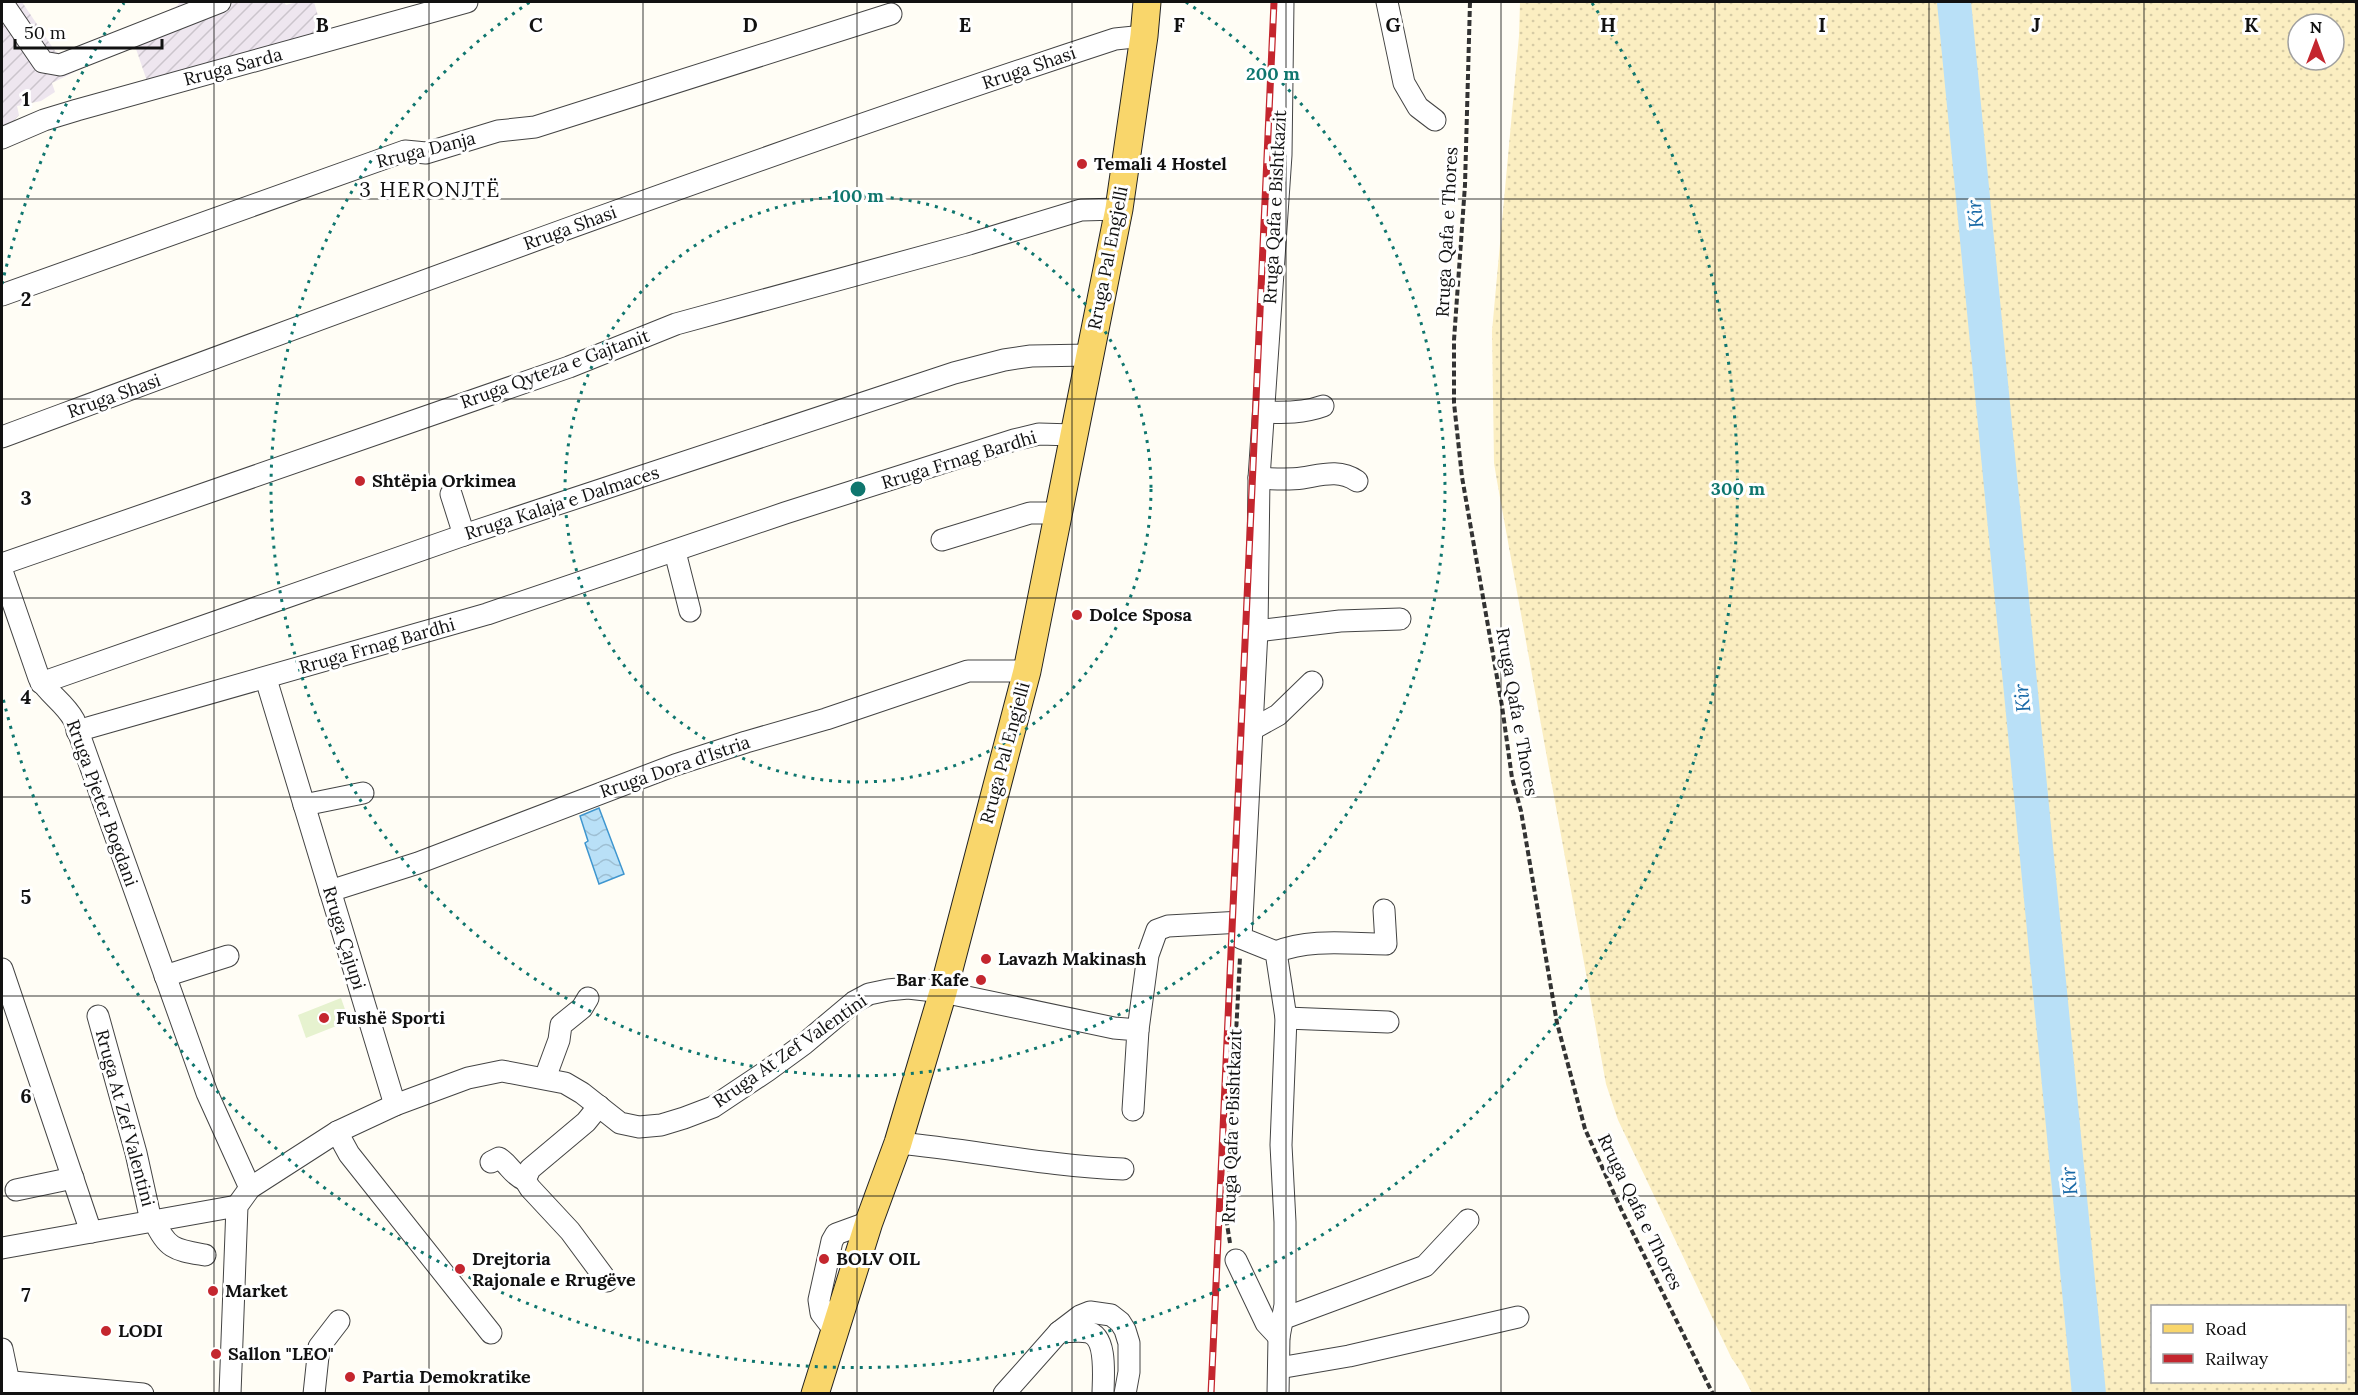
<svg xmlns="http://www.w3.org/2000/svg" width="2358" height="1395" viewBox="0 0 2358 1395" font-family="Lora,serif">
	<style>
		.industrial { fill: url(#industrial-furrows) }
		.sand { fill: url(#sand-dots); fill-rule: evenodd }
		.pitch { fill: #e6f2cf }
		.water { fill: url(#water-waves); stroke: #3f96cf; stroke-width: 1.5 }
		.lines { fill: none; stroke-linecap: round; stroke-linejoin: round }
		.river { stroke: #b9e0f7; stroke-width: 34 }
		.minor-casing { stroke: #444; stroke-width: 23 }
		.major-casing { stroke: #222; stroke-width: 29 }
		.path { stroke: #333; stroke-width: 4; stroke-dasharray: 6 3; stroke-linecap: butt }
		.minor { stroke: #fff; stroke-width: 21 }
		.major { stroke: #f9d66b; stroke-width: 27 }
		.rail-casing { stroke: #c4262e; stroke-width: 7 }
		.rail { stroke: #fff; stroke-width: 4.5; stroke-dasharray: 14; stroke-linecap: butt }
		.grid { fill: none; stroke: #111; stroke-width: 1.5; stroke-opacity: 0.55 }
		.ring { fill: none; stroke: #0f766e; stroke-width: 3; stroke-dasharray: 3 6 }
		.poi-dot { fill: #c4262e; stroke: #fff; stroke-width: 2 }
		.labels { text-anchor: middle; stroke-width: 6; stroke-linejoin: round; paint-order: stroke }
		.street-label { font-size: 18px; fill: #111; stroke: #fff }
		.poi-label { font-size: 18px; font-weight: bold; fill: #111; stroke: #fff; text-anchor: start }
		.water-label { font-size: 20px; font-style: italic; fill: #1768a6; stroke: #fff }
		.quarter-label { font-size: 21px; letter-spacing: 1.5px; fill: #111; stroke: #fff }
		.grid-label { font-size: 20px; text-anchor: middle; font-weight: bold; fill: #111; stroke: #fff; stroke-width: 6; stroke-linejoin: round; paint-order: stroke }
		.centre { fill: #0f766e; stroke: #fff; stroke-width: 3 }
		.ring-label { font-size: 18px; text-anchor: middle; font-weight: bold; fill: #0f766e; stroke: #fff; stroke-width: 6; stroke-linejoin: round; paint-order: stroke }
	</style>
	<defs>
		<pattern id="industrial-furrows" width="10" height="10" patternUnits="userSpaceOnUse" patternTransform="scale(1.5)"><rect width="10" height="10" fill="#eee6ef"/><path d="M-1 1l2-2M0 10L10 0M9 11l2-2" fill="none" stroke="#cbc4cc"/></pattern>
		<pattern id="sand-dots" width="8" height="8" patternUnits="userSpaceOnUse" patternTransform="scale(1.5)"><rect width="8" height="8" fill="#fbeec1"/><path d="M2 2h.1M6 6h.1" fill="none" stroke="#d6cba5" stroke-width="1.8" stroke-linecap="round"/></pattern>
		<pattern id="water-waves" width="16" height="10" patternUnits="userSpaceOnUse" patternTransform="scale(1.5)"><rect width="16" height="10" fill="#b9e0f7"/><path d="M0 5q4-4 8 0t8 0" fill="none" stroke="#9ebfd3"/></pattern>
	</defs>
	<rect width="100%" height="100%" fill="#fffdf5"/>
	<path class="industrial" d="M2,2h20l33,49 8,4 35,-11 79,-38 3,-4h104l2,3 11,-3h17l10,34 -175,51 -15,-44 -82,40 3,9 -14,9 -24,5 2,9 -13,14 -4,-4z"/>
	<path class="sand" d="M1520,2h836v1391h-604l-11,-21 -10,-15 -113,-237 -12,-36 -109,-603 -3,-18 -2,-132 27,-295zM2298,24h36v36h-36zM2152,1306h192v76h-192z"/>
	<path class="pitch" d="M341,998l8,23 -43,17 -8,-23z"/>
	<path class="water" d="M599,808l25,66 -25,10 -14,-41 3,-2 -8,-25z"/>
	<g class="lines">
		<path class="river" d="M1954,2l135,1392"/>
		<g class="minor-casing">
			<g id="minor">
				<path d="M2,2l41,60 17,3 160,-63"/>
				<path d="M1387,2l17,81 14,24 17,13"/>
				<path d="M2,138l42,-18 33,-10 390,-108"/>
				<path d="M2,295l403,-144 21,2 72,-22 37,-4 356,-113"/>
				<path d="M1264,412c20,1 40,1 59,-6"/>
				<path d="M2,437c369,-137 738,-275 1113,-398l29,-3"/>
				<path d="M1259,478c14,1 29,2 43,0 20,-3 37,-9 55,3"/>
				<path d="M451,494l13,41"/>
				<path d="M942,540l88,-27h29"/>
				<path d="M675,552l15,59"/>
				<path d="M2,564l567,-197 107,-43 293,-80 112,-34 38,-1"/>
				<path d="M2,571l37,107c10,17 25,24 35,42l133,373 43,95"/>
				<path d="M1257,631l83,-10 60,-2"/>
				<path d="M266,679l129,426"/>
				<path d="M41,683l423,-148 490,-162 50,-13 27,-4 59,-1"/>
				<path d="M1251,730l27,-15 34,-33"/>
				<path d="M77,731l410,-117 298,-101 229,-73 25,-6 35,1"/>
				<path d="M304,805l59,-12"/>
				<path d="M330,891l88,-28 257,-98 71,-23 80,-23 142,-48h59"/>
				<path d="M1276,952c34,-14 74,-8 110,-8l-2,-34"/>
				<path d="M2,969l89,263"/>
				<path d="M165,976l63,-20"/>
				<path d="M98,1016l38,137 15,68"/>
				<path d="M1286,1018l102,4"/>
				<path d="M1138,1030l10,-75 9,-25 11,-4 74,-4"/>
				<path d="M545,1078l14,-38 2,-15 21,-17 6,-10"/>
				<path d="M599,1106l-13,16 -56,47 -5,11 5,8 40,43 37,50"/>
				<path d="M337,1132l12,22 142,179"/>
				<path d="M898,1143c75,7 149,23 225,26"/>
				<path d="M491,1162l8,-4c11,7 13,17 26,22"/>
				<path d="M16,1190l57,-12"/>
				<path d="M154,1220c13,30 22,30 51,35"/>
				<path d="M2,1248l235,-42"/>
				<path d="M1236,1260l30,63 13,14"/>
				<path d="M1282,1319l143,-53 43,-46"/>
				<path d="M835,1331l-14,-18 -2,-13 13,-59 4,-7 33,-12"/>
				<path d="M1059,1332c9,0 21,-2 29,0 20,5 15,46 15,62"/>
				<path d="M2,1349l9,43"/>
				<path d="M1279,1368l70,-12 169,-39"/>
				<path d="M2,1381l141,13"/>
				<path d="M230,1394l7,-188 13,-18 87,-56 58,-27 73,-27 34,-7 63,12 17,10 38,30 19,4 22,-2 23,-7 29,-11 54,-36 37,-27 50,-42 15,-8 19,-4 20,-2 35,4 171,36 24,2 -5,80"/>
				<path d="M314,1394l5,-47 20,-26"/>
				<path d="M1004,1394l55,-62 21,-16 10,-4 21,3 9,7 5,8 4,13v29l-4,22"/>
				<path d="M1278,1394l1,-57 6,-32v-83l-4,-77 5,-127 -10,-66 -35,-14 16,-307 2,-153 22,-323 2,-153"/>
			</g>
		</g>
		<g class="major-casing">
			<path id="major" d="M815,1394l54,-172 29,-79 45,-151 84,-321 92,-462 25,-173 3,-34"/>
		</g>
		<g class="path">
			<path d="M1470,2l-5,183 -11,155v63l8,74 40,229 10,72 9,33 36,212 28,106 36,80 92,185"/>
			<path d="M1230,1243l-3,-19 2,-55 11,-212"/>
		</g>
		<use href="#minor" class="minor"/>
		<use href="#major" class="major"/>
		<g class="rail-casing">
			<path id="rail" d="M1211,1394l63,-1392"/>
		</g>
		<use href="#rail" class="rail"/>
	</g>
	<path class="grid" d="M214,2v1392M429,2v1392M643,2v1392M857,2v1392M1072,2v1392M1286,2v1392M1501,2v1392M1715,2v1392M1929,2v1392M2144,2v1392M2,199h2354M2,399h2354M2,598h2354M2,797h2354M2,996h2354M2,1196h2354"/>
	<g class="ring">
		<circle cx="858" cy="489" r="293"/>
		<path d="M1186 2A587 587 0 1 1 530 2"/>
		<path d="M2 284A880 880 0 0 1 124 3M1592 3A880 880 0 1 1 2 694"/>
	</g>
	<g class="poi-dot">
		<circle cx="1082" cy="164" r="6"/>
		<circle cx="360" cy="481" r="6"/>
		<circle cx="1077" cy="615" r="6"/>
		<circle cx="986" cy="959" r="6"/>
		<circle cx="981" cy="980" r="6"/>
		<circle cx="324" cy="1018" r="6"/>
		<circle cx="824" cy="1259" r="6"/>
		<circle cx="460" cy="1269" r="6"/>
		<circle cx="213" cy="1291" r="6"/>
		<circle cx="106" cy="1331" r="6"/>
		<circle cx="216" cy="1354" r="6"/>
		<circle cx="350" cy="1377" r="6"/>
	</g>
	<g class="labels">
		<g class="street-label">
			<text transform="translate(233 67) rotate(-15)" y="6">Rruga Sarda</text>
			<text transform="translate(1029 68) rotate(-19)" y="6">Rruga Shasi</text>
			<text transform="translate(426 150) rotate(-14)" y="6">Rruga Danja</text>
			<text transform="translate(1275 207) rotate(-87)" y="6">Rruga Qafa e Bishtkazit</text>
			<text transform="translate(570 228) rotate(-20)" y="6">Rruga Shasi</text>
			<text transform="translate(1447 232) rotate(-87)" y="6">Rruga Qafa e Thores</text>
			<text transform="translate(1108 258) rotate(-79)" y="6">Rruga Pal Engjelli</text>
			<text transform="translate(555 369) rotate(-20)" y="6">Rruga Qyteza e Gajtanit</text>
			<text transform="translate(114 396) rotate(-20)" y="6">Rruga Shasi</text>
			<text transform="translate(959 460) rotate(-17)" y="6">Rruga Frnag Bardhi</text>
			<text transform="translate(562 503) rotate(-18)" y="6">Rruga Kalaja e Dalmaces</text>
			<text transform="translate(377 646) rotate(-16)" y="6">Rruga Frnag Bardhi</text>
			<text transform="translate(1517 712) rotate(80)" y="6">Rruga Qafa e Thores</text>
			<text transform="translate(1005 753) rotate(-75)" y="6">Rruga Pal Engjelli</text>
			<text transform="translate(675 767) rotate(-19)" y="6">Rruga Dora d'Istria</text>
			<text transform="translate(102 803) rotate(70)" y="6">Rruga Pjeter Bogdani</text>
			<text transform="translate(344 938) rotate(73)" y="6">Rruga Çajupi</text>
			<text transform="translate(790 1051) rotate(-35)" y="6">Rruga At Zef Valentini</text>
			<text transform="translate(125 1118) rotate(75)" y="6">Rruga At Zef Valentini</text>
			<text transform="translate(1232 1126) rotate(-88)" y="6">Rruga Qafa e Bishtkazit</text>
			<text transform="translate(1640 1212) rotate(64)" y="6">Rruga Qafa e Thores</text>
		</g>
		<g class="poi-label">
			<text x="1094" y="170">Temali 4 Hostel</text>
			<text x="372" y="487">Shtëpia Orkimea</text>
			<text x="1089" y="621">Dolce Sposa</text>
			<text x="998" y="965">Lavazh Makinash</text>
			<text x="969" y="986" text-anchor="end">Bar Kafe</text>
			<text x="336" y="1024">Fushë Sporti</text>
			<text x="472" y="1265">Drejtoria<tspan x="472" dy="21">Rajonale e Rrugëve</tspan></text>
			<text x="836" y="1265">BOLV OIL</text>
			<text x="225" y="1297">Market</text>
			<text x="118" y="1337">LODI</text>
			<text x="228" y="1360">Sallon "LEO"</text>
			<text x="362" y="1383">Partia Demokratike</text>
		</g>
		<g class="water-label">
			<text transform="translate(1975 214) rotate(-96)" y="7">Kir</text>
			<text transform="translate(2022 698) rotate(-96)" y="7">Kir</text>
			<text transform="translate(2069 1181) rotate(-96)" y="7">Kir</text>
		</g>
		<g class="quarter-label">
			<text x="430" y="197">3 HERONJTË</text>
		</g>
	</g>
	<g class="grid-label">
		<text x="322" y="32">B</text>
		<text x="536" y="32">C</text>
		<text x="750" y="32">D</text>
		<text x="965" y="32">E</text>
		<text x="1179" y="32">F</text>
		<text x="1393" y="32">G</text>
		<text x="1608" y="32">H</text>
		<text x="1822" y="32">I</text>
		<text x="2036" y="32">J</text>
		<text x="2251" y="32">K</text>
		<text x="26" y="106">1</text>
		<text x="26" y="306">2</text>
		<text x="26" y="505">3</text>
		<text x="26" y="704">4</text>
		<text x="26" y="904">5</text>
		<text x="26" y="1103">6</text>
		<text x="26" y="1302">7</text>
	</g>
	<circle cx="858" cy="489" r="9" class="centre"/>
	<g class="ring-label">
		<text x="1273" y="80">200 m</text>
		<text x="858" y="202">100 m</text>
		<text x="1738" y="495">300 m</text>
	</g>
	<rect width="2358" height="1395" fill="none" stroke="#111111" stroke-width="6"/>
	<rect x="2151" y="1305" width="195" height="78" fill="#ffffff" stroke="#a0a0a0" stroke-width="1.5"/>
	<rect x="2163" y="1324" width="30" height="9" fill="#f9d66b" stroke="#a0a0a0" stroke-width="1.5"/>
	<text x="2205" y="1335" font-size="18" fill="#111111">Road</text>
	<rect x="2163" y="1354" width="30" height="9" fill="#c4262e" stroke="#a0a0a0" stroke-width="1.5"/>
	<text x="2205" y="1365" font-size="18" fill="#111111">Railway</text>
	<g transform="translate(2316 42)"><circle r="28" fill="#ffffff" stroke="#a0a0a0" stroke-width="1.5"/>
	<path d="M0-4.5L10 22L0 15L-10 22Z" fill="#c4262e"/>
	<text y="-9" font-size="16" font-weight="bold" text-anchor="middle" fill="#111111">N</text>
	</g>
	<path d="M15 39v9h147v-9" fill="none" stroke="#111111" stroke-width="3"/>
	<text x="24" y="39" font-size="18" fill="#111111" stroke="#ffffff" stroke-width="4.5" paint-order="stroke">50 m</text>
</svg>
